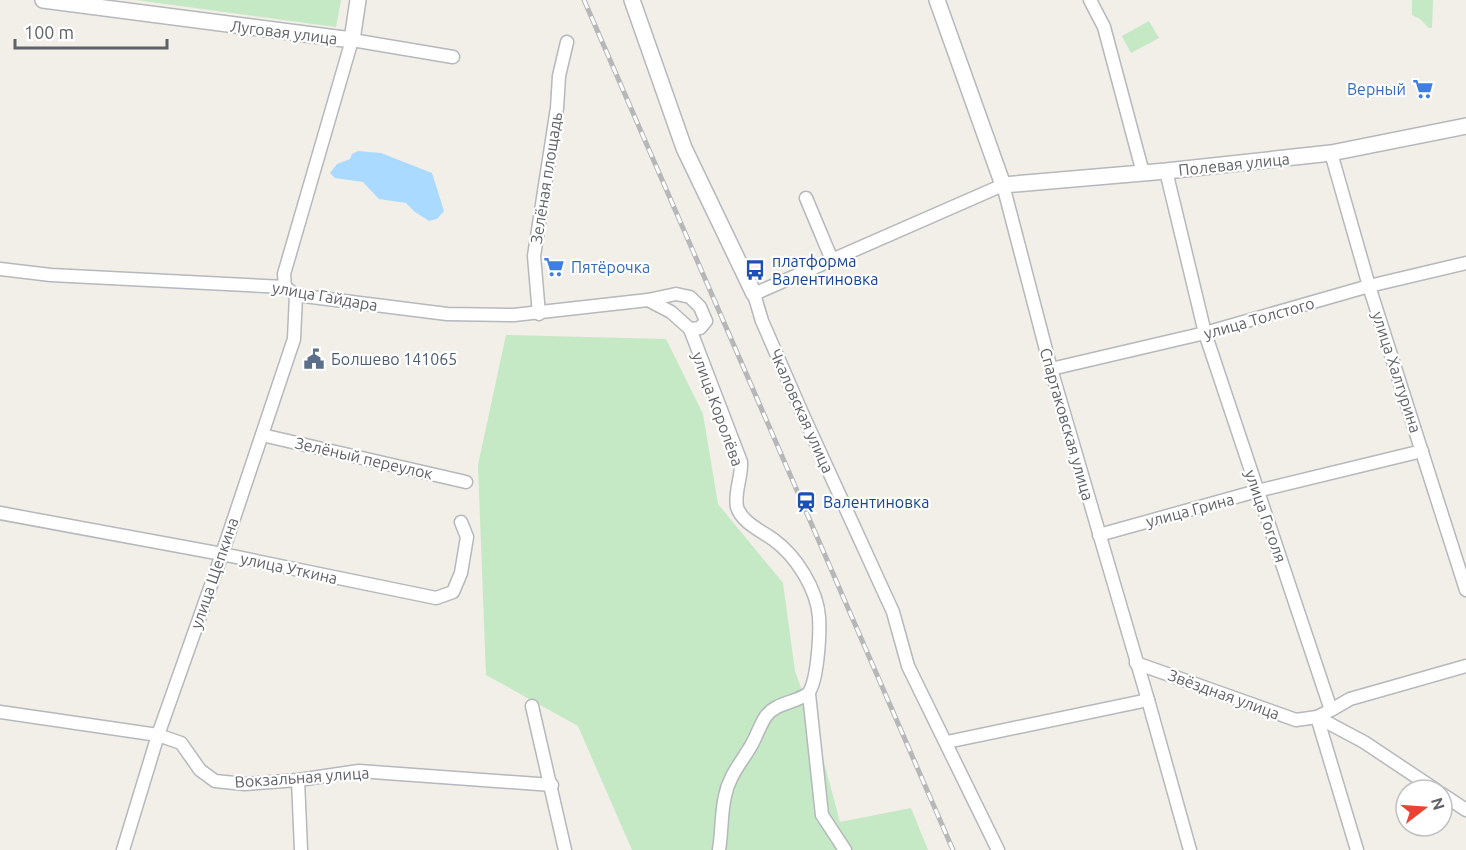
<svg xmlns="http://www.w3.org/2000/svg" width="1466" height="850" viewBox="0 0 1466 850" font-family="Ubuntu,sans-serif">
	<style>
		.green { fill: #c5e8c5 }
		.water { fill: #aadaff }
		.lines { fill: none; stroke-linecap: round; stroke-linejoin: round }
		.minor-casing { stroke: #b5b8bc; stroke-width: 15 }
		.tertiary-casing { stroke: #b5b8bc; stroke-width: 18 }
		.minor { stroke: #fff; stroke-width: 12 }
		.tertiary { stroke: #fff; stroke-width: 15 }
		.rail-casing { stroke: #b6b7b8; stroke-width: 5 }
		.rail { stroke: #fff; stroke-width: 3; stroke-dasharray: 9; stroke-linecap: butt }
		.labels { text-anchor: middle; stroke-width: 4.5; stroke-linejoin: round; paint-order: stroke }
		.street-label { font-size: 16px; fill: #5f6368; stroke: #fff }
		.shop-label { font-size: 16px; fill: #366cbe; stroke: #fff; text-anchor: end }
		.transit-label { font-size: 16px; fill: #164399; stroke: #fff; text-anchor: start }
		.service-label { font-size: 16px; fill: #4e5e75; stroke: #fff; text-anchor: start }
	</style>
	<rect width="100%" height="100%" fill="#f1efe8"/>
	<g class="green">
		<path d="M136,0h205l-5,27z"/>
		<path d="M1412,0h21l-1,28h-3l-9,-9 -8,-4z"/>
		<path d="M1149,21l10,17 -28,15 -9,-17z"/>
		<path d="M506,335l160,4 37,75 15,90 65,79 12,88 18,50 27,101 71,-14 17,42h-296l-54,-124 -92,-51 -8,-210z"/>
	</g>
	<path class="water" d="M358,151l23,2 51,20 12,38 -7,8 -8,2 -14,-9 -9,-9 -27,-4 -16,-17 -28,-4 -5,-5 7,-9 13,-5 2,-5z"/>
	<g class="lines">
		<g class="minor-casing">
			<g id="minor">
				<path d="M1090,0l14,27 39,146"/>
				<path d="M1331,153l38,133 97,304"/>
				<path d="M1166,171l39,162 126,377 -14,7 40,133"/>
				<path d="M806,198l26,62"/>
				<path d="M0,269l51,6 234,12 11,8 151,19 67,1 134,-15 28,-6 14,3 10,10 6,14 -6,7 -10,1 -19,-17 -23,-12"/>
				<path d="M285,287l-1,-13 68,-234 101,17"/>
				<path d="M539,314l-5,-58 23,-148 2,-32 8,-34"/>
				<path d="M690,329l51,133c1,15 -7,30 -4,45 5,16 25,24 37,33 22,16 43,49 45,77 1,14 -1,72 -13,78 -13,8 -30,8 -40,21 -6,9 -9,19 -14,28 -10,18 -23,31 -27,52 -4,17 -3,36 -6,54"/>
				<path d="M1051,369l154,-36 164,-47 97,-23"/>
				<path d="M262,435l204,47"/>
				<path d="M0,513l222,41 214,44 17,-6 8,-19 6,-36 -6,-15"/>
				<path d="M1099,535l158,-44 165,-40"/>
				<path d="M1136,663l160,57 21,-3 47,25 72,48"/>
				<path d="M809,694l13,121 23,35"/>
				<path d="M532,706l33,144"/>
				<path d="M1331,710l19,-11 116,-33"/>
				<path d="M0,712l158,23 23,8 19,27 15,11 30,3 53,-4 61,-9 193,14"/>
				<path d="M947,742l201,-42"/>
				<path d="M298,780l3,70"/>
				<path d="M1442,794l24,16"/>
				<path d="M123,850l35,-115 64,-181 72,-215 2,-44"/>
				<path d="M998,850l-90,-184 -15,-54 -90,-197 -41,-94 -8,-27 249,-109 48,184 97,331 42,150"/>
			</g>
		</g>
		<g class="tertiary-casing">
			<g id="tertiary">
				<path d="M43,0l309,40 6,-40"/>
				<path d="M632,0l52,148 70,146"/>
				<path d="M937,0l66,185 163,-14 165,-18 135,-27"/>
			</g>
		</g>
		<use href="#minor" class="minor"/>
		<use href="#tertiary" class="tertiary"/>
		<g class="rail-casing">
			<path id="rail" d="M584,0l369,850"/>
		</g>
		<use href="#rail" class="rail"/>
	</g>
	<defs>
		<g id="supermarket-bare" transform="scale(1.62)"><path d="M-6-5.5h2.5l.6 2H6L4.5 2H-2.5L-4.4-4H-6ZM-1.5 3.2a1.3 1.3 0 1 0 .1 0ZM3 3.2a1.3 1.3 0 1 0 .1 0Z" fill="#3f7fe0" stroke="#fff" stroke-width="2.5" paint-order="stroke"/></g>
		<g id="bus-bare" transform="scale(1.62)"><path d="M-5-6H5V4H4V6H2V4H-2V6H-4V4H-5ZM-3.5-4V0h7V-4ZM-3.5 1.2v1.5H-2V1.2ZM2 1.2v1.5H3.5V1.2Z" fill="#1a4fb4" stroke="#fff" stroke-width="2.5" paint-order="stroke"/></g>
		<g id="civic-bare" transform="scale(1.62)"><path d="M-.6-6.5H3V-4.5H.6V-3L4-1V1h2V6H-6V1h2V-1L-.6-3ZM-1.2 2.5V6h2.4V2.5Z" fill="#5c6f8a" stroke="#fff" stroke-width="2.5" paint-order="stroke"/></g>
		<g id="station-bare" transform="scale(1.62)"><path d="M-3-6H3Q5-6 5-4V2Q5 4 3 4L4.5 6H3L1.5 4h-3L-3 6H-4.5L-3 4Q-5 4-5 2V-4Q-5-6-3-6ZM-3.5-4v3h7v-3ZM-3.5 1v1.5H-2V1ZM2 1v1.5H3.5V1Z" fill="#1a4fb4" stroke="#fff" stroke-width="2.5" paint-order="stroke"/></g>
	</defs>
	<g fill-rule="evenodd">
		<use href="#supermarket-bare" x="1423" y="89"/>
		<use href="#supermarket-bare" x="554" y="267"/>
		<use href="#bus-bare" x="755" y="270"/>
		<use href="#civic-bare" x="314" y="359"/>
		<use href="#station-bare" x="806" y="502"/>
	</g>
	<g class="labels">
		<g class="street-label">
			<text transform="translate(284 32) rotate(7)" y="6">Луговая улица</text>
			<text transform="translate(1234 164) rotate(-6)" y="6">Полевая улица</text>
			<text transform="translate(546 178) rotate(-81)" y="6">Зелёная площадь</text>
			<text transform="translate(325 296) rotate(10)" y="6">улица Гайдара</text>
			<text transform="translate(1259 318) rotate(-16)" y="6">улица Толстого</text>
			<text transform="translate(1397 372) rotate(72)" y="6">улица Халтурина</text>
			<text transform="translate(718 409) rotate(70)" y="6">улица Королёва</text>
			<text transform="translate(802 411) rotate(66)" y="6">Чкаловская улица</text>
			<text transform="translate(1067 424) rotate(74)" y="6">Спартаковская улица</text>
			<text transform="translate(364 458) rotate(13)" y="6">Зелёный переулок</text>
			<text transform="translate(1190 510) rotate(-15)" y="6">улица Грина</text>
			<text transform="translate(1266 516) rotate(71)" y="6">улица Гоголя</text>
			<text transform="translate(289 568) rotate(12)" y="6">улица Уткина</text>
			<text transform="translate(214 573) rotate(-71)" y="6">улица Щепкина</text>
			<text transform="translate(1224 694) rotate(20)" y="6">Звёздная улица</text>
			<text transform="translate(302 777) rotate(-4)" y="6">Вокзальная улица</text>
		</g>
		<g class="shop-label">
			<text x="1406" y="95">Верный</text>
			<text x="571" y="273" text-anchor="start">Пятёрочка</text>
		</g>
		<g class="transit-label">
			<text x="772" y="267">платформа<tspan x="772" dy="18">Валентиновка</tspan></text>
			<text x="823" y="508">Валентиновка</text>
		</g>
		<g class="service-label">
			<text x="331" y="365">Болшево 141065</text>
		</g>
	</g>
	<g transform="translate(1424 808) rotate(73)"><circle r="28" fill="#ffffff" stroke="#bfc1c3" stroke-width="1.5"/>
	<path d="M0-4.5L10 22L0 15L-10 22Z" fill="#ea4335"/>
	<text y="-9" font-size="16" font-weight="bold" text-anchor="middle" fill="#5f6368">N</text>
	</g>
	<path d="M15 39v9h152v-9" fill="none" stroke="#5f6368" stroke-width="3"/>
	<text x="24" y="39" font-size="18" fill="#5f6368" stroke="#ffffff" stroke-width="4.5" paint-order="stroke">100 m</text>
</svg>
